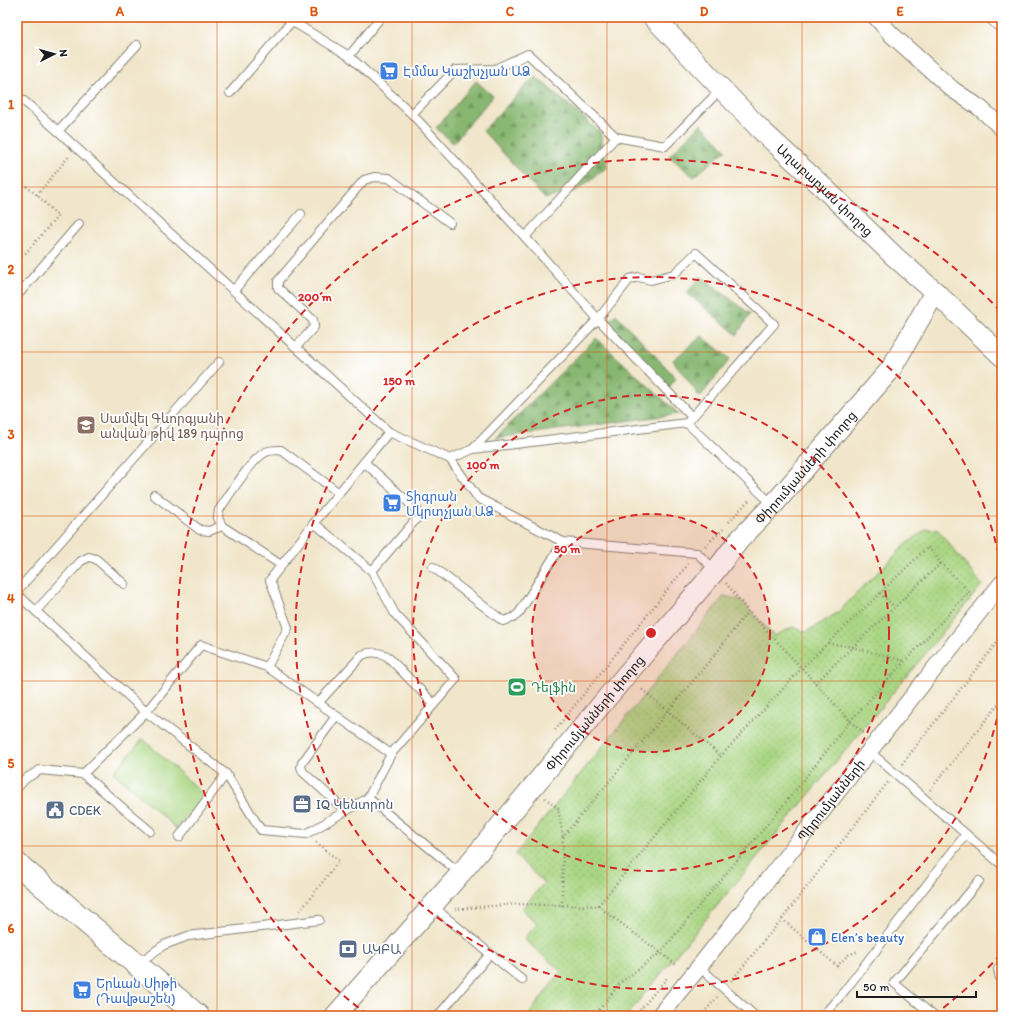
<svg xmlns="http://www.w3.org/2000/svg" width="1019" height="1033" viewBox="0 0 1019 1033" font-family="Itim,'Noto Sans Armenian',sans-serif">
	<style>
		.green { fill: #aad683; stroke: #637950 }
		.forest { fill: url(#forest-firs); stroke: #526a46 }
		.park { fill: url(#park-dots); stroke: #637950 }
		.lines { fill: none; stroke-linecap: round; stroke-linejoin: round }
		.service-casing { stroke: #868174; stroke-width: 10 }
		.minor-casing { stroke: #868174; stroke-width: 18 }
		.tertiary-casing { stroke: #868174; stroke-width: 22 }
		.secondary-casing { stroke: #868174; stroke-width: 24 }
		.path { stroke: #868174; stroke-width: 2.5; stroke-dasharray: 1 3; stroke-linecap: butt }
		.service { stroke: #fff; stroke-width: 8 }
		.minor { stroke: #fff; stroke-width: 16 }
		.tertiary { stroke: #fff; stroke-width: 20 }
		.secondary { stroke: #fff; stroke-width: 22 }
		.grid { fill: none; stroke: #de560d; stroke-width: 1; stroke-opacity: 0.55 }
		.ring { fill: none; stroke: #d62828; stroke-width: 2; stroke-dasharray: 7 5 }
		.labels { text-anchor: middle; stroke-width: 3.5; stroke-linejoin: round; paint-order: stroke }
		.shop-label { font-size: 13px; fill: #366cbe; stroke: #fff; text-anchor: start }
		.street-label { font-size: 13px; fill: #1c1c1c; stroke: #fff }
		.education-label { font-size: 13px; fill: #785e54; stroke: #fff; text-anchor: start }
		.leisure-label { font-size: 13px; fill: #27864d; stroke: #fff; text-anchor: start }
		.service-label { font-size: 13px; fill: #4e5e75; stroke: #fff; text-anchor: start }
		.centre { fill: #d62828; stroke: #fff; stroke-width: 2 }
		.ring-label { font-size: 12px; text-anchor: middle; font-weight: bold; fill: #d62828; stroke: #fff; stroke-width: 3.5; stroke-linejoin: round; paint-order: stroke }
		.neatline { fill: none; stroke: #de560d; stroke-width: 1.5 }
		.grid-label { font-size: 13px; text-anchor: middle; font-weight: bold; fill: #de560d }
	</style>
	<defs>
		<pattern id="forest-firs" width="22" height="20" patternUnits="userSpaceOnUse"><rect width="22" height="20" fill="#87b771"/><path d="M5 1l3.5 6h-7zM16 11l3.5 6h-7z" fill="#6e945c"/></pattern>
		<pattern id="park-dots" width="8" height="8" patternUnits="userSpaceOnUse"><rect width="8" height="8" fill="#aad683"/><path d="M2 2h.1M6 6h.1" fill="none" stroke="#92b771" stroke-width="1.8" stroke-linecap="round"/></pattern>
	</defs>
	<rect width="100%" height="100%" fill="#fff"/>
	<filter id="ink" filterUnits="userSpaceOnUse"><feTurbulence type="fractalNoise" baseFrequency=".025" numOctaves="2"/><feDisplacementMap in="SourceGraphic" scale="8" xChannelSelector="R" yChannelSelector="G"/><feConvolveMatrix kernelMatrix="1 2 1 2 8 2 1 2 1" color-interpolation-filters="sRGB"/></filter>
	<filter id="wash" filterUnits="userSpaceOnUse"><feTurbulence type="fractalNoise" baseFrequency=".012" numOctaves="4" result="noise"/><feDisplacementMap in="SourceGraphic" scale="16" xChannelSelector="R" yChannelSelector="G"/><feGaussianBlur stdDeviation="0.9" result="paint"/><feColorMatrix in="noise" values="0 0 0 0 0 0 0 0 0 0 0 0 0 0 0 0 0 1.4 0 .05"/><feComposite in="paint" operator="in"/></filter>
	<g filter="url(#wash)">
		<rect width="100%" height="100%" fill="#f1e6cb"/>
		<path class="green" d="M143,739l62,57 -29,32 -63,-56z"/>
		<g class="forest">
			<path d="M535,76l65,56 7,35 -31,24 -31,8 -62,-68z"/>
			<path d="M476,81l17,15 -40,47 -17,-15z"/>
			<path d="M701,124l25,26 -32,27 -25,-21z"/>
			<path d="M701,276l49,38 -13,21 -50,-42z"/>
			<path d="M616,314l60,64 -8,11 -61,-66z"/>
			<path d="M702,336l28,23 -30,38 -27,-37z"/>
			<path d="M596,338l83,76 -184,24z"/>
		</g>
		<path class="park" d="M927,529l11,1 44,55 -356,431h-98l33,-45 -37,-32 13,-15 -15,-15 22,-26 -29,-28 209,-259 17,4 33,36 19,-9 13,5 31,-19 69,-69z"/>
	</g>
	<g filter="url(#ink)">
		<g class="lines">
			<g class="service-casing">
				<g id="service">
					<path d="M285,17l64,39"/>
					<path d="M381,17l-32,39 63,58 113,123 73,82 94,98"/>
					<path d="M230,93l62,-72"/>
					<path d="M17,95l41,36 331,301 61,27 28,39 85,44 134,11 18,17"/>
					<path d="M412,114l43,-44 40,-1 33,-15 88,83 49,9 56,-57"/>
					<path d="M58,131l79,-86"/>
					<path d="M525,237l91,-100"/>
					<path d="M234,290l67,-76"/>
					<path d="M17,296l62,-72"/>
					<path d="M296,347l18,-20 -1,-7 -35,-32v-7l86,-101 10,-3 15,1 61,45"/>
					<path d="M687,423l86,82"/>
					<path d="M450,459l23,-10 125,-130 32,-40 9,-2 12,3 23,-6 22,-21 78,71 -87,99 -214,26"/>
					<path d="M364,462l54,49 -1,7 -45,53"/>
					<path d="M154,495l46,35 9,1 13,-5"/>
					<path d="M281,565l-59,-39 -4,-8 1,-8c9,-13 33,-52 47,-58 4,-2 10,-2 15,-2l58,43"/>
					<path d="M433,567l70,54 10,-3 6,-5 44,-71"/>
					<path d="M17,591l202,-229"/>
					<path d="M17,594l129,118 80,62 35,56 45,4 62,-36 23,-44 65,-75 -61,-65 -23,-43 -58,-48"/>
					<path d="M36,611l45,-50 8,-4 7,2 28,25"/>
					<path d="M267,667l124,87"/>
					<path d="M318,703l44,-48c9,-4 16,-3 25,1l47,48"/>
					<path d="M336,716l-34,47 -1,4 2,5 43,39"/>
					<path d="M869,751l133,114"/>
					<path d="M83,774l63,-62 55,-67 66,22 21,-39 -18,-48 44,-57 75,-91"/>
					<path d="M17,788l8,-9 15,-9 43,4 67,57"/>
					<path d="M368,798l92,75"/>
					<path d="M179,837l47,-63"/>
					<path d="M434,904l8,10 80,66"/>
					<path d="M137,964l27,-19 24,-9 131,-16"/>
					<path d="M1002,964l-4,5 2,10 2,4"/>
					<path d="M699,967l56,49"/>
					<path d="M438,1016l52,-62"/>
					<path d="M823,1016l23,-27 120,-155"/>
					<path d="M934,1016l-40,-33 85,-102"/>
				</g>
			</g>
			<g class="minor-casing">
				<g id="minor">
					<path d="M876,17l15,17 61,55 28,19 22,20"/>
					<path d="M994,17l8,8"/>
					<path id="s1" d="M659,1016l40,-49 303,-384"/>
				</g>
			</g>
			<g class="tertiary-casing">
				<g id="tertiary">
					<path id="s2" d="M653,17l108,113 62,57 71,69 41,36 67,64"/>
					<path id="s3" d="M335,1016l126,-143 165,-198 90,-105 24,-31 33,-34 118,-136 44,-77"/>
				</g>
			</g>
			<g class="secondary-casing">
				<path id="secondary" d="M17,864l181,152"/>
			</g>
			<g class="path">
				<path d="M17,179l20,16 21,21 -41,47"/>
				<path d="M37,195l33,-40"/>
				<path d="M729,522l21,-23"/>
				<path d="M705,546l18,-17"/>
				<path d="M726,583l22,28"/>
				<path d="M880,593l14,14"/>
				<path d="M828,643l24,4 53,14"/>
				<path d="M815,683l126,-120"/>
				<path d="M639,687l82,69"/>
				<path d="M555,730l133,-166"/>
				<path d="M902,764l100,-128"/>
				<path d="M930,790l72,-90"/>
				<path d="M545,798l13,10 5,29"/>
				<path d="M562,906l1,-69 154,-185 31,-41 54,57 48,53 15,13"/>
				<path d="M598,906l80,60"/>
				<path d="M455,909l62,-5 81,2 123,-150 81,-88 126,-121 13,16 32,33"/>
				<path d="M300,911l39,-50 -23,-19"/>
				<path d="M782,919l55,47 11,-11 11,-4"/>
				<path d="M731,981l51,-62 106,-137"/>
				<path d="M594,1016l27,-34 39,-29 135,-162 55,-70 119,-129"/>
				<path d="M635,1016l32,-38"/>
				<path d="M701,1016l16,-19"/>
			</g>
			<use href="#service" class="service"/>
			<use href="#minor" class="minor"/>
			<use href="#tertiary" class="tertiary"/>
			<use href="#secondary" class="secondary"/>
		</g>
	</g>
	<path class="grid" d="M217,17v999M412,17v999M607,17v999M802,17v999M17,187h985M17,352h985M17,516h985M17,681h985M17,846h985"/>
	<circle cx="651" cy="633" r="119" fill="#d62828" fill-opacity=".12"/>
	<g class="ring">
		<circle cx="651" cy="633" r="119"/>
		<circle cx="651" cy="633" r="238"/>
		<path d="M1002 695A356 356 0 1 1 1002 571"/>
		<path d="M1001 954A475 475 0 0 1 934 1015M368 1015A475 475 0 1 1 1001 312"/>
	</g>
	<defs>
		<g id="supermarket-square" transform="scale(1)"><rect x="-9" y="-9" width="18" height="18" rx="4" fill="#3f7fe0" stroke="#fff"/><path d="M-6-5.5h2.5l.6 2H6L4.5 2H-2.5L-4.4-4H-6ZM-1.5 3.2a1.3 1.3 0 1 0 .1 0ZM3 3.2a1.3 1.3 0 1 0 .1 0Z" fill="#fff"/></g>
		<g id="school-square" transform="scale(1)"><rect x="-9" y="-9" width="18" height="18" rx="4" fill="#8d6e63" stroke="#fff"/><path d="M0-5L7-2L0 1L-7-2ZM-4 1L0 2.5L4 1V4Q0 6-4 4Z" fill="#fff"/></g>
		<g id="stadium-square" transform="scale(1)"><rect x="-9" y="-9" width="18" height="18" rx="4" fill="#2e9e5b" stroke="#fff"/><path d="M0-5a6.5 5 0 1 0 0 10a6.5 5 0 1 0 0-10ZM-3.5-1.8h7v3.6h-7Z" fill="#fff"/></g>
		<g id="office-square" transform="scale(1)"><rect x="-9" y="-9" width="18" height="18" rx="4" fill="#5c6f8a" stroke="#fff"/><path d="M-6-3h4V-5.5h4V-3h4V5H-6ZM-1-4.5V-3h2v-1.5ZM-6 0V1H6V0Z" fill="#fff"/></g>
		<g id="civic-square" transform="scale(1)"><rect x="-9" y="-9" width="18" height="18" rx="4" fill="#5c6f8a" stroke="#fff"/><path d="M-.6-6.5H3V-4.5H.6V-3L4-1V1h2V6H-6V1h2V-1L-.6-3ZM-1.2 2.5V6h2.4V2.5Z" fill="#fff"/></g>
		<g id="shop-square" transform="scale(1)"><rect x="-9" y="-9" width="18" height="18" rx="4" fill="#3f7fe0" stroke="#fff"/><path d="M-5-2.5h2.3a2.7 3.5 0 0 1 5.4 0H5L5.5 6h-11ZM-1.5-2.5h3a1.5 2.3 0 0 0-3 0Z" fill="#fff"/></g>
		<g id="bank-square" transform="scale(1)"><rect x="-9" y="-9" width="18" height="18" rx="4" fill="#5c6f8a" stroke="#fff"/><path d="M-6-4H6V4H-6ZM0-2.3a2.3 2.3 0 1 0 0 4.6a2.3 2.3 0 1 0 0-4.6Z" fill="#fff"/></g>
	</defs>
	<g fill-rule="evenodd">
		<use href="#supermarket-square" x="389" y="71"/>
		<use href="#school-square" x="86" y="425"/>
		<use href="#supermarket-square" x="392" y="503"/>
		<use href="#stadium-square" x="517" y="687"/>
		<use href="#office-square" x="302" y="804"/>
		<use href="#civic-square" x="55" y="810"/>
		<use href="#shop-square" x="817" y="937"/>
		<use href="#bank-square" x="348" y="949"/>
		<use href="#supermarket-square" x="82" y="990"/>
	</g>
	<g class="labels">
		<g class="shop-label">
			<text x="403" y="76">Էմմա Կաշխչյան ԱՁ</text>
			<text x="406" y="501">Տիգրան<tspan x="406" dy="15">Մկրտչյան ԱՁ</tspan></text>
			<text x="831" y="942">Elen’s beauty</text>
			<text x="96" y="988">Երևան Սիթի<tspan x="96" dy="15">(Դավթաշեն)</tspan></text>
		</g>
		<g class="street-label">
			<text dy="5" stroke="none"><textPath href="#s2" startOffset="244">Աղաբաբյան փողոց</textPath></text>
			<text dy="5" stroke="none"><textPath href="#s3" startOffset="723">Փիրումյանների փողոց</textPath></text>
			<text dy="5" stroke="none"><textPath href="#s3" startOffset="399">Փիրումյանների փողոց</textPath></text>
			<text dy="5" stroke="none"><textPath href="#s1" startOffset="276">Պիրումյանների</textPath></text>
		</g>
		<g class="education-label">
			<text x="100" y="423">Սամվել Գևորգյանի<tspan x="100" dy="15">անվան թիվ 189 դպրոց</tspan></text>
		</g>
		<g class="leisure-label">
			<text x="531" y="692">Դելֆին</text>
		</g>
		<g class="service-label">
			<text x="316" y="809">IQ Կենտրոն</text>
			<text x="69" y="815">CDEK</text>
			<text x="362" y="954">ԱԿԲԱ</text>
		</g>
	</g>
	<circle cx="651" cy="633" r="6" class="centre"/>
	<g class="ring-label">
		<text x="315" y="301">200 m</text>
		<text x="399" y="385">150 m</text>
		<text x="483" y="469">100 m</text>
		<text x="567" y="553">50 m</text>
	</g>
	<rect width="1019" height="1033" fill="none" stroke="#fff" stroke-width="44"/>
	<g transform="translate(54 54) rotate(84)" stroke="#ffffff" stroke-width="3" paint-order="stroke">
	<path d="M0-3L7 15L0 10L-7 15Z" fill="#1c1c1c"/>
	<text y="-6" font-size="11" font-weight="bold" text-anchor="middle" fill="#1c1c1c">N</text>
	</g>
	<path d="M857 991v6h119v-6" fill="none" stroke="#1c1c1c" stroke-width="2"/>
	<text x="863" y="991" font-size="12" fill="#1c1c1c" stroke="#ffffff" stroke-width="3" paint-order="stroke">50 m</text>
	<rect x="22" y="22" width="975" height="989" class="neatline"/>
	<g class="grid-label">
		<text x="120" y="16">A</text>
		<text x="314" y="16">B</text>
		<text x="510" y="16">C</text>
		<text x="704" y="16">D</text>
		<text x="900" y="16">E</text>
		<text x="11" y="109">1</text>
		<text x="11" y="274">2</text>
		<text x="11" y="439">3</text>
		<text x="11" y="603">4</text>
		<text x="11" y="768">5</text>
		<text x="11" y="933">6</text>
	</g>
</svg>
